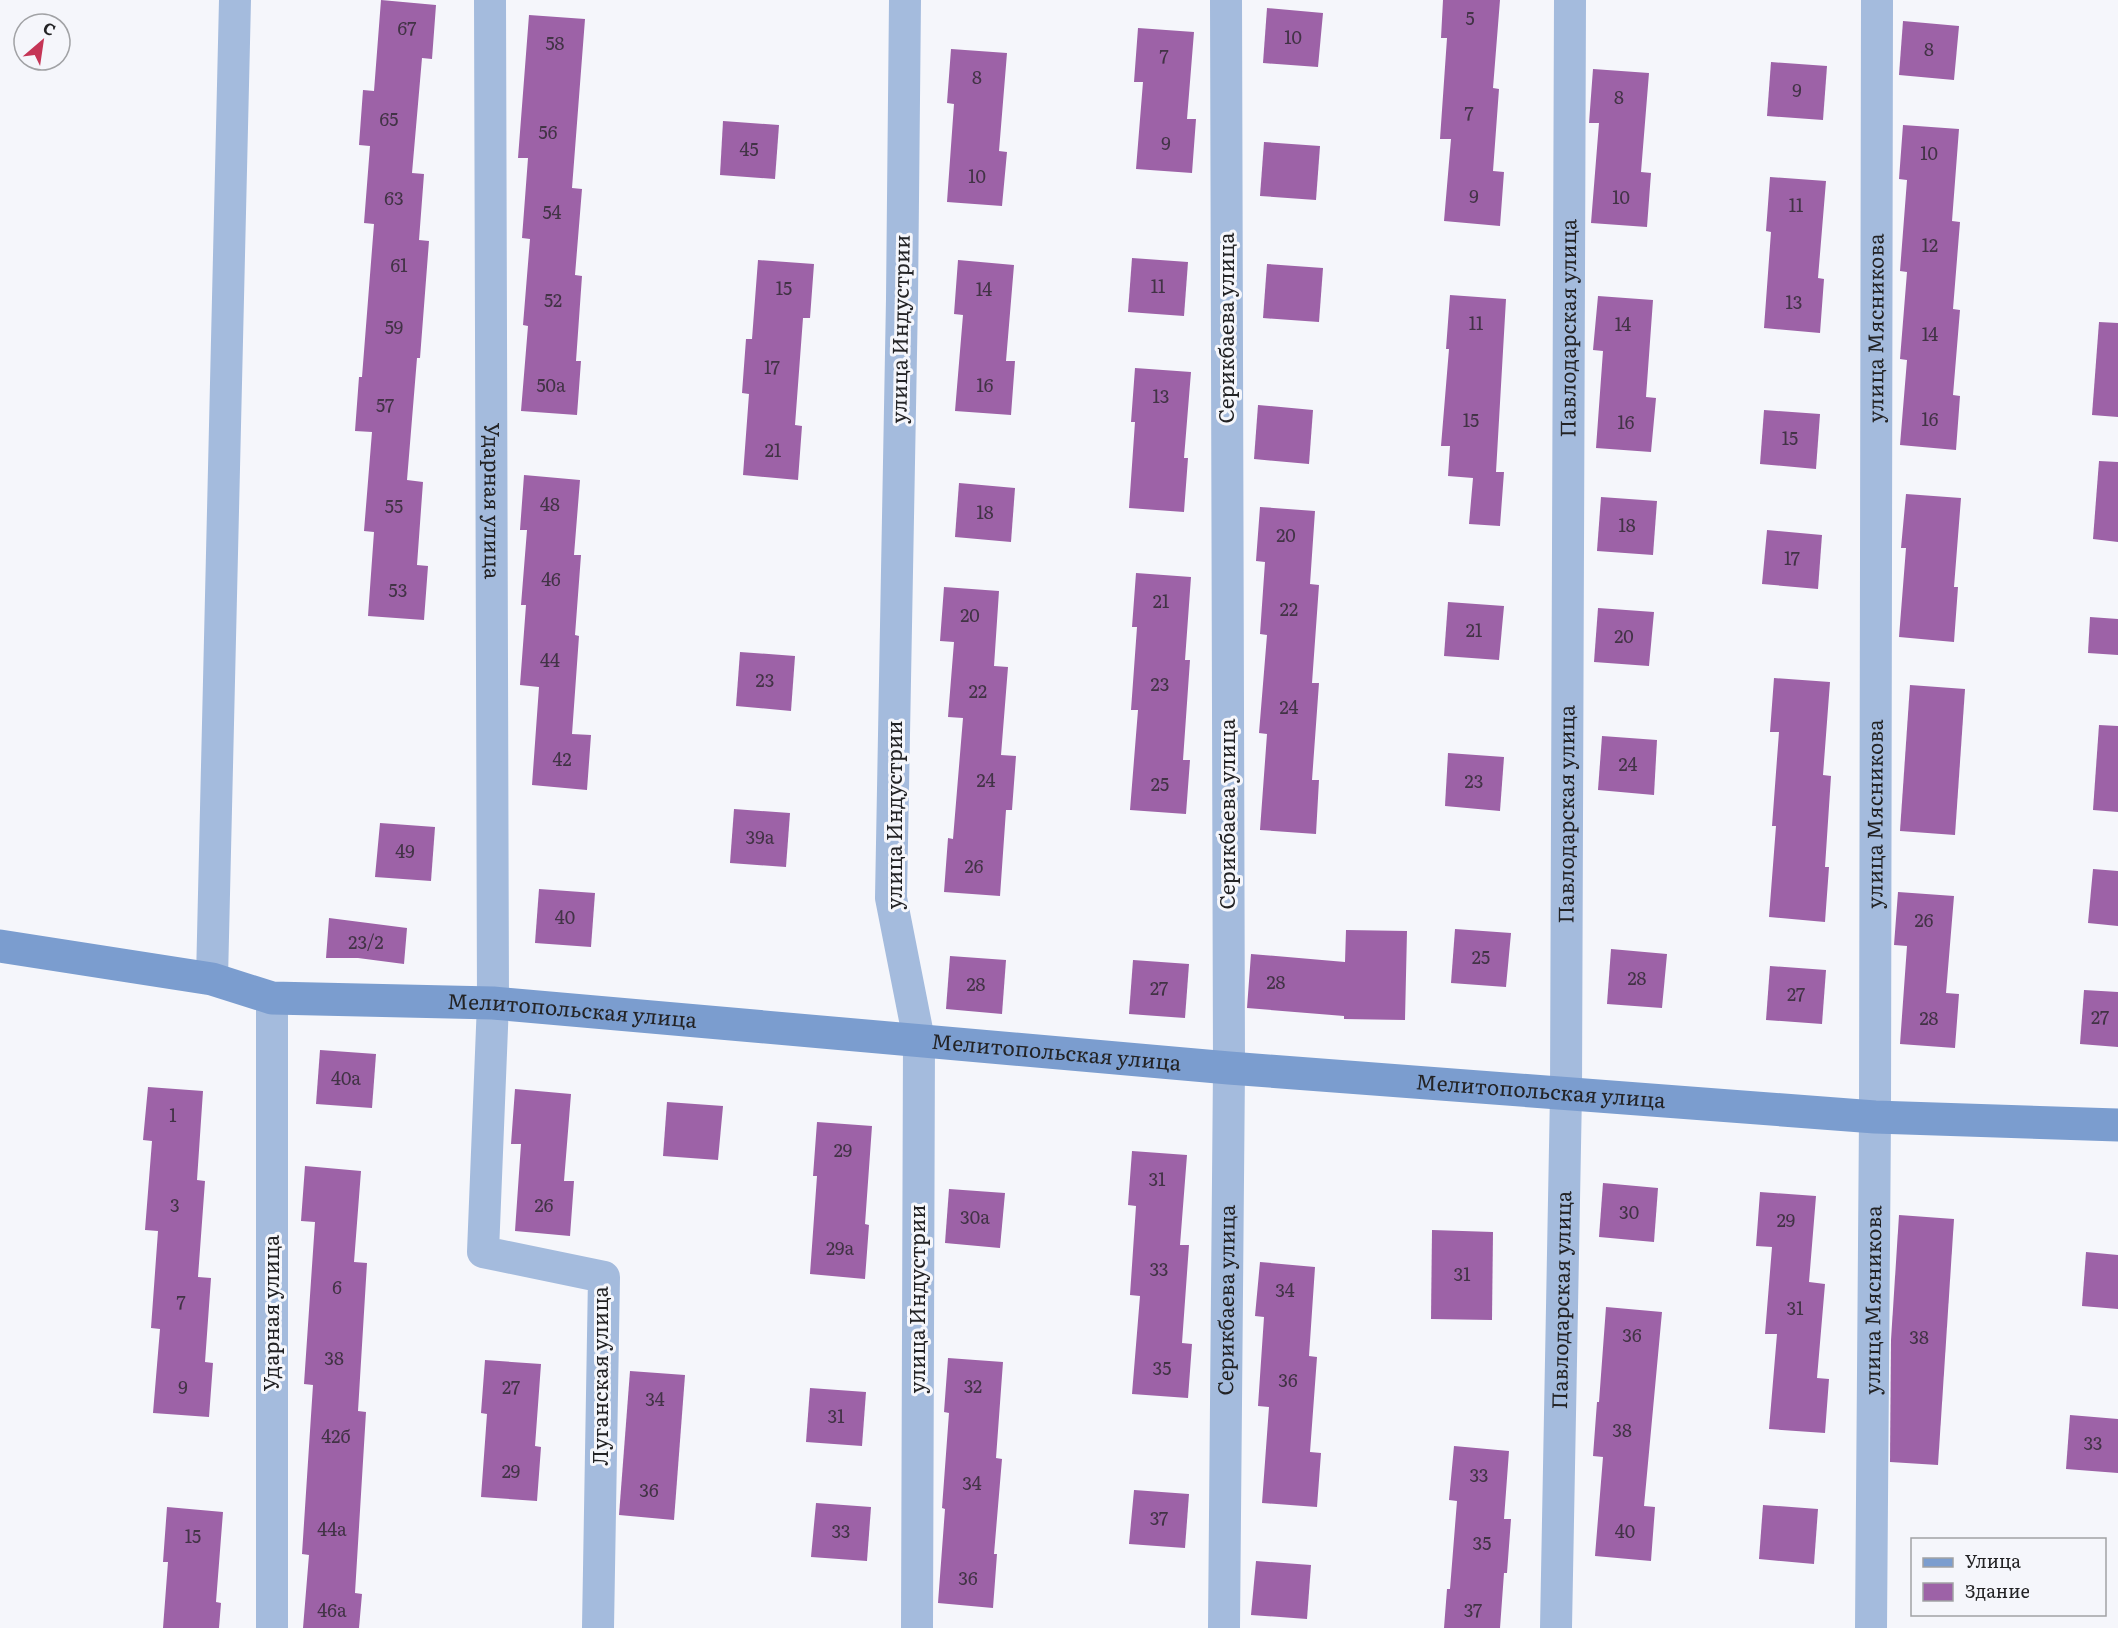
<svg xmlns="http://www.w3.org/2000/svg" width="2118" height="1628" viewBox="0 0 2118 1628" font-family="Literata,serif">
	<style>
		.building { fill: #9d62a7 }
		.lines { fill: none; stroke-linecap: round; stroke-linejoin: round }
		.street { stroke: #a4bbdd; stroke-width: 32 }
		.secondary { stroke: #7b9dcf; stroke-width: 33 }
		.labels { text-anchor: middle; stroke-width: 6; stroke-linejoin: round; paint-order: stroke }
		.number-label { font-size: 18px; fill: #423346 }
		.street-label { font-size: 21px; fill: #232325; stroke: #f5f6fb }
	</style>
	<rect width="100%" height="100%" fill="#f5f6fb"/>
	<g class="building">
		<path d="M381,0l55,5 -4,54 -10,-1 -10,115 12,1 -5,66 10,1 -9,117h-3l-10,122 16,2 -6,83 11,1 -4,54 -56,-4 6,-84 -10,-1 8,-99 -17,-1 4,-54h3l12,-153 -10,-1 6,-77 -11,-1 4,-55 11,1z"/>
		<path d="M1443,0h57l-7,88 6,1 -6,82 11,1 -4,54 -56,-5 7,-82h-11l7,-101h-6z"/>
		<path d="M1267,8l56,5 -5,54 -55,-4z"/>
		<path d="M529,15l56,4 -13,169 10,1 -7,86 7,1 -6,85h5l-4,54 -56,-4 7,-85 -5,-1 7,-86 -8,-1 6,-80h-10z"/>
		<path d="M1903,21l56,5 -5,54 -55,-5z"/>
		<path d="M1138,28l56,4 -7,87h9l-4,54 -56,-4 7,-87h-9z"/>
		<path d="M951,49l56,4 -8,98 8,1 -5,54 -55,-4 7,-98 -7,-1z"/>
		<path d="M1771,62l56,4 -4,54 -56,-4z"/>
		<path d="M1593,69l56,4 -8,99 10,1 -4,54 -56,-4 8,-100h-10z"/>
		<path d="M723,121l56,4 -4,54 -55,-4z"/>
		<path d="M1903,125l56,4 -7,92 8,1 -7,87 7,1 -7,85 7,1 -4,54 -56,-5 7,-85 -7,-1 7,-87 -7,-1 7,-91 -8,-1z"/>
		<path d="M1264,142l56,4 -4,54 -56,-4z"/>
		<path d="M1770,177l56,4 -8,97 6,1 -4,54 -56,-5 7,-96 -5,-1z"/>
		<path d="M1132,258l56,4 -4,54 -56,-4z"/>
		<path d="M758,260l56,4 -4,54h-7l-8,107 7,1 -4,54 -55,-5 6,-81 -7,-1 4,-54h6z"/>
		<path d="M958,260l56,5 -8,96h9l-4,54 -56,-4 8,-96 -9,-1z"/>
		<path d="M1267,264l56,4 -4,54 -56,-4z"/>
		<path d="M1450,295l56,4 -10,173h8l-4,54 -31,-2 4,-46 -25,-2 2,-30h-9l8,-97h-3z"/>
		<path d="M1598,296l55,4 -7,97 10,1 -5,54 -55,-4 7,-97 -10,-1z"/>
		<path d="M2099,322l19,1v94l-26,-2z"/>
		<path d="M1135,368l56,4 -7,86h4l-4,54 -55,-4 6,-86h-4z"/>
		<path d="M1258,405l55,5 -4,54 -55,-5z"/>
		<path d="M1764,410l56,4 -4,55 -56,-5z"/>
		<path d="M2099,461l19,1v80l-25,-3z"/>
		<path d="M524,475l56,5 -6,75h7l-6,80 4,1 -7,98 19,1 -4,55 -55,-5 7,-98 -19,-2 6,-80h-5l6,-75h-7z"/>
		<path d="M959,483l56,5 -4,54 -56,-5z"/>
		<path d="M1906,494l55,4 -7,89h4l-4,55 -55,-5 7,-89h-5z"/>
		<path d="M1601,497l56,4 -4,54 -56,-4z"/>
		<path d="M1260,507l55,4 -5,73 9,1 -7,98h7l-7,97h7l-3,54 -56,-4 7,-96 -8,-1 8,-98 -7,-1 5,-72 -9,-1z"/>
		<path d="M1767,530l55,5 -4,54 -56,-5z"/>
		<path d="M1136,573l55,4 -6,83h5l-7,100h7l-4,54 -56,-4 8,-100h-7l6,-83h-5z"/>
		<path d="M944,587l55,4 -5,75 14,1 -7,88 15,1 -4,54h-6l-6,86 -56,-4 4,-54 5,1 10,-121 -15,-1 6,-75 -14,-1z"/>
		<path d="M1448,602l56,4 -5,54 -55,-4z"/>
		<path d="M1598,608l56,4 -5,54 -55,-4z"/>
		<path d="M2090,617l28,2v36l-30,-2z"/>
		<path d="M740,652l55,4 -4,55 -55,-5z"/>
		<path d="M1774,678l56,4 -7,93 8,1 -6,91h4l-4,55 -56,-5 7,-91h-4l7,-94h-9z"/>
		<path d="M1910,685l55,4 -10,146 -55,-4z"/>
		<path d="M2099,725l19,1v86l-25,-2z"/>
		<path d="M1602,736l55,4 -3,55 -56,-5z"/>
		<path d="M1448,753l56,4 -4,54 -55,-5z"/>
		<path d="M734,809l56,4 -4,54 -56,-4z"/>
		<path d="M380,823l55,4 -4,54 -56,-4z"/>
		<path d="M2093,869l25,2v55l-30,-3z"/>
		<path d="M539,889l56,4 -4,54 -56,-4z"/>
		<path d="M1898,892l56,4 -8,97 13,1 -4,54 -55,-4 7,-98 -13,-1z"/>
		<path d="M329,918l78,10 -3,36 -46,-6h-32z"/>
		<path d="M1455,929l56,4 -5,54 -55,-4z"/>
		<path d="M1346,930l61,1 -2,89 -61,-1v-3l-97,-8 4,-54 94,8z"/>
		<path d="M1611,949l56,5 -5,54 -55,-4z"/>
		<path d="M950,956l56,4 -4,54 -56,-5z"/>
		<path d="M1133,960l56,4 -4,54 -56,-4z"/>
		<path d="M1770,966l56,4 -4,54 -56,-4z"/>
		<path d="M2084,990l34,2v55l-38,-3z"/>
		<path d="M320,1050l56,4 -4,54 -56,-4z"/>
		<path d="M148,1087l55,4 -6,89 8,1 -7,96 13,1 -6,84 8,1 -4,54 -56,-4 7,-84 -9,-1 7,-97 -13,-1 7,-89 -9,-1z"/>
		<path d="M515,1089l56,5 -7,87h10l-4,55 -55,-5 6,-87h-10z"/>
		<path d="M667,1102l56,4 -5,54 -55,-4z"/>
		<path d="M817,1122l55,4 -7,98 4,1 -4,54 -55,-5 7,-98h-4z"/>
		<path d="M1132,1151l55,4 -7,90h9l-7,98 10,1 -4,54 -56,-4 8,-98 -10,-1 6,-89 -8,-1z"/>
		<path d="M305,1166l56,5 -7,91 13,1 -9,148 8,1 -11,181 7,1 -3,34h-56l6,-73 -7,-1 11,-169 -9,-1 11,-162 -14,-1z"/>
		<path d="M1603,1183l55,5 -4,54 -55,-5z"/>
		<path d="M949,1189l56,4 -5,55 -55,-5z"/>
		<path d="M1760,1192l56,4 -7,86 16,2 -8,94 12,1 -4,54 -56,-4 8,-95h-12l7,-87 -16,-1z"/>
		<path d="M1899,1215l55,4 -16,246 -48,-3 1,-122z"/>
		<path d="M1432,1230l61,2 -1,88 -61,-1z"/>
		<path d="M2086,1252l32,3v54l-36,-3z"/>
		<path d="M1260,1262l55,5 -6,89 8,1 -7,95 11,1 -4,54 -55,-4 7,-96 -11,-1 6,-89 -9,-1z"/>
		<path d="M1606,1307l56,5 -18,194 11,1 -4,54 -56,-5 8,-99 -10,-1 4,-54h2z"/>
		<path d="M948,1358l55,4 -7,96 6,1 -8,95h3l-4,54 -55,-5 7,-94 -3,-1 7,-95 -5,-1z"/>
		<path d="M485,1360l56,4 -6,82 6,1 -4,54 -56,-4 6,-83 -6,-1z"/>
		<path d="M630,1371l55,4 -11,145 -55,-5z"/>
		<path d="M810,1388l56,4 -4,54 -56,-4z"/>
		<path d="M2070,1415l48,4v54l-52,-4z"/>
		<path d="M1454,1446l55,5 -5,68h7l-4,54h-3l-4,55h-56l3,-39h3l7,-88 -8,-1z"/>
		<path d="M1134,1490l55,4 -4,54 -56,-4z"/>
		<path d="M816,1503l55,4 -4,54 -56,-4z"/>
		<path d="M1763,1505l55,4 -4,55 -55,-5z"/>
		<path d="M167,1507l56,5 -7,90 5,1 -2,25h-56l5,-66h-5z"/>
		<path d="M1256,1561l55,4 -4,54 -56,-4z"/>
	</g>
	<g class="lines">
		<g class="street">
			<path id="s1" d="M490,0l3,1003 -10,249 121,25 -6,351"/>
			<path d="M905,0l-3,299 -11,599 28,142 -2,588"/>
			<path d="M212,979l23,-979"/>
			<path d="M272,998v630"/>
			<path id="s2" d="M1224,1628l5,-560 -3,-1068"/>
			<path id="s3" d="M1556,1628l10,-535 4,-1093"/>
			<path id="s4" d="M1871,1628l4,-511 2,-1117"/>
		</g>
		<path class="secondary" id="s5" d="M0,946l212,33 60,19 221,5 736,65 646,49 243,8"/>
	</g>
	<g class="labels">
		<g class="number-label">
			<text x="1470" y="25">5</text>
			<text x="407" y="35">67</text>
			<text x="1293" y="44">10</text>
			<text x="555" y="50">58</text>
			<text x="1929" y="56">8</text>
			<text x="1164" y="63">7</text>
			<text x="977" y="84">8</text>
			<text x="1797" y="97">9</text>
			<text x="1619" y="104">8</text>
			<text x="1469" y="120">7</text>
			<text x="389" y="126">65</text>
			<text x="548" y="139">56</text>
			<text x="1166" y="150">9</text>
			<text x="749" y="156">45</text>
			<text x="1929" y="160">10</text>
			<text x="977" y="183">10</text>
			<text x="1474" y="203">9</text>
			<text x="1621" y="204">10</text>
			<text x="394" y="205">63</text>
			<text x="1796" y="212">11</text>
			<text x="552" y="219">54</text>
			<text x="1930" y="252">12</text>
			<text x="399" y="272">61</text>
			<text x="1158" y="293">11</text>
			<text x="784" y="295">15</text>
			<text x="984" y="296">14</text>
			<text x="553" y="307">52</text>
			<text x="1794" y="309">13</text>
			<text x="1476" y="330">11</text>
			<text x="1623" y="331">14</text>
			<text x="394" y="334">59</text>
			<text x="1930" y="341">14</text>
			<text x="772" y="374">17</text>
			<text x="551" y="392">50а</text>
			<text x="985" y="392">16</text>
			<text x="1161" y="403">13</text>
			<text x="385" y="412">57</text>
			<text x="1930" y="426">16</text>
			<text x="1471" y="427">15</text>
			<text x="1626" y="429">16</text>
			<text x="1790" y="445">15</text>
			<text x="773" y="457">21</text>
			<text x="550" y="511">48</text>
			<text x="394" y="513">55</text>
			<text x="985" y="519">18</text>
			<text x="1627" y="532">18</text>
			<text x="1286" y="542">20</text>
			<text x="1792" y="565">17</text>
			<text x="551" y="586">46</text>
			<text x="398" y="597">53</text>
			<text x="1161" y="608">21</text>
			<text x="1289" y="616">22</text>
			<text x="970" y="622">20</text>
			<text x="1474" y="637">21</text>
			<text x="1624" y="643">20</text>
			<text x="550" y="667">44</text>
			<text x="765" y="687">23</text>
			<text x="1160" y="691">23</text>
			<text x="978" y="698">22</text>
			<text x="1289" y="714">24</text>
			<text x="562" y="766">42</text>
			<text x="1628" y="771">24</text>
			<text x="986" y="787">24</text>
			<text x="1474" y="788">23</text>
			<text x="1160" y="791">25</text>
			<text x="760" y="844">39а</text>
			<text x="405" y="858">49</text>
			<text x="974" y="873">26</text>
			<text x="565" y="924">40</text>
			<text x="1924" y="927">26</text>
			<text x="366" y="949">23/2</text>
			<text x="1481" y="964">25</text>
			<text x="1637" y="985">28</text>
			<text x="1276" y="989">28</text>
			<text x="976" y="991">28</text>
			<text x="1159" y="995">27</text>
			<text x="1796" y="1001">27</text>
			<text x="2100" y="1024">27</text>
			<text x="1929" y="1025">28</text>
			<text x="346" y="1085">40а</text>
			<text x="173" y="1122">1</text>
			<text x="843" y="1157">29</text>
			<text x="1157" y="1186">31</text>
			<text x="175" y="1212">3</text>
			<text x="544" y="1212">26</text>
			<text x="1629" y="1219">30</text>
			<text x="975" y="1224">30а</text>
			<text x="1786" y="1227">29</text>
			<text x="840" y="1255">29а</text>
			<text x="1159" y="1276">33</text>
			<text x="1462" y="1281">31</text>
			<text x="337" y="1294">6</text>
			<text x="1285" y="1297">34</text>
			<text x="181" y="1309">7</text>
			<text x="1795" y="1315">31</text>
			<text x="1632" y="1342">36</text>
			<text x="1919" y="1344">38</text>
			<text x="334" y="1365">38</text>
			<text x="1162" y="1375">35</text>
			<text x="1288" y="1387">36</text>
			<text x="973" y="1393">32</text>
			<text x="183" y="1394">9</text>
			<text x="511" y="1394">27</text>
			<text x="655" y="1406">34</text>
			<text x="836" y="1423">31</text>
			<text x="1622" y="1437">38</text>
			<text x="336" y="1443">42б</text>
			<text x="2093" y="1450">33</text>
			<text x="511" y="1478">29</text>
			<text x="1479" y="1482">33</text>
			<text x="972" y="1490">34</text>
			<text x="649" y="1497">36</text>
			<text x="1159" y="1525">37</text>
			<text x="332" y="1536">44а</text>
			<text x="841" y="1538">33</text>
			<text x="1625" y="1538">40</text>
			<text x="193" y="1543">15</text>
			<text x="1482" y="1550">35</text>
			<text x="968" y="1585">36</text>
			<text x="332" y="1617">46а</text>
			<text x="1473" y="1617">37</text>
		</g>
		<g class="street-label">
			<text transform="translate(1227 328) rotate(-90)" y="7">Серикбаева улица</text>
			<text dy="7" stroke="none"><textPath href="#s3" startOffset="1300">Павлодарская улица</textPath></text>
			<text dy="7" stroke="none"><textPath href="#s4" startOffset="1300">улица Мясникова</textPath></text>
			<text transform="translate(901 329) rotate(-89)" y="7">улица Индустрии</text>
			<text dy="7" stroke="none"><textPath href="#s1" startOffset="501">Ударная улица</textPath></text>
			<text transform="translate(1228 814) rotate(-90)" y="7">Серикбаева улица</text>
			<text dy="7" stroke="none"><textPath href="#s3" startOffset="814">Павлодарская улица</textPath></text>
			<text dy="7" stroke="none"><textPath href="#s4" startOffset="814">улица Мясникова</textPath></text>
			<text transform="translate(895 815) rotate(-90)" y="7">улица Индустрии</text>
			<text dy="7" stroke="none"><textPath href="#s5" startOffset="578">Мелитопольская улица</textPath></text>
			<text dy="7" stroke="none"><textPath href="#s5" startOffset="1064">Мелитопольская улица</textPath></text>
			<text dy="7" stroke="none"><textPath href="#s5" startOffset="1550">Мелитопольская улица</textPath></text>
			<text transform="translate(918 1299) rotate(-90)" y="7">улица Индустрии</text>
			<text dy="7" stroke="none"><textPath href="#s2" startOffset="328">Серикбаева улица</textPath></text>
			<text dy="7" stroke="none"><textPath href="#s3" startOffset="328">Павлодарская улица</textPath></text>
			<text dy="7" stroke="none"><textPath href="#s4" startOffset="328">улица Мясникова</textPath></text>
			<text transform="translate(272 1313) rotate(-90)" y="7">Ударная улица</text>
			<text transform="translate(601 1376) rotate(-90)" y="7">Луганская улица</text>
		</g>
	</g>
	<rect x="1911" y="1538" width="195" height="78" fill="#f5f6fb" stroke="#a1a2a5" stroke-width="1.5"/>
	<rect x="1923" y="1558" width="30" height="9" fill="#7b9dcf" stroke="#a1a2a5" stroke-width="1.5"/>
	<text x="1965" y="1568" font-size="18" fill="#232325">Улица</text>
	<rect x="1923" y="1583" width="30" height="18" fill="#9d62a7" stroke="#a1a2a5" stroke-width="1.5"/>
	<text x="1965" y="1598" font-size="18" fill="#232325">Здание</text>
	<g transform="translate(42 42) rotate(29)"><circle r="28" fill="#f5f6fb" stroke="#a1a2a5" stroke-width="1.5"/>
	<path d="M0-4.5L10 22L0 15L-10 22Z" fill="#c53556"/>
	<text y="-9" font-size="16" font-weight="bold" text-anchor="middle" fill="#232325">С</text>
	</g>
</svg>
